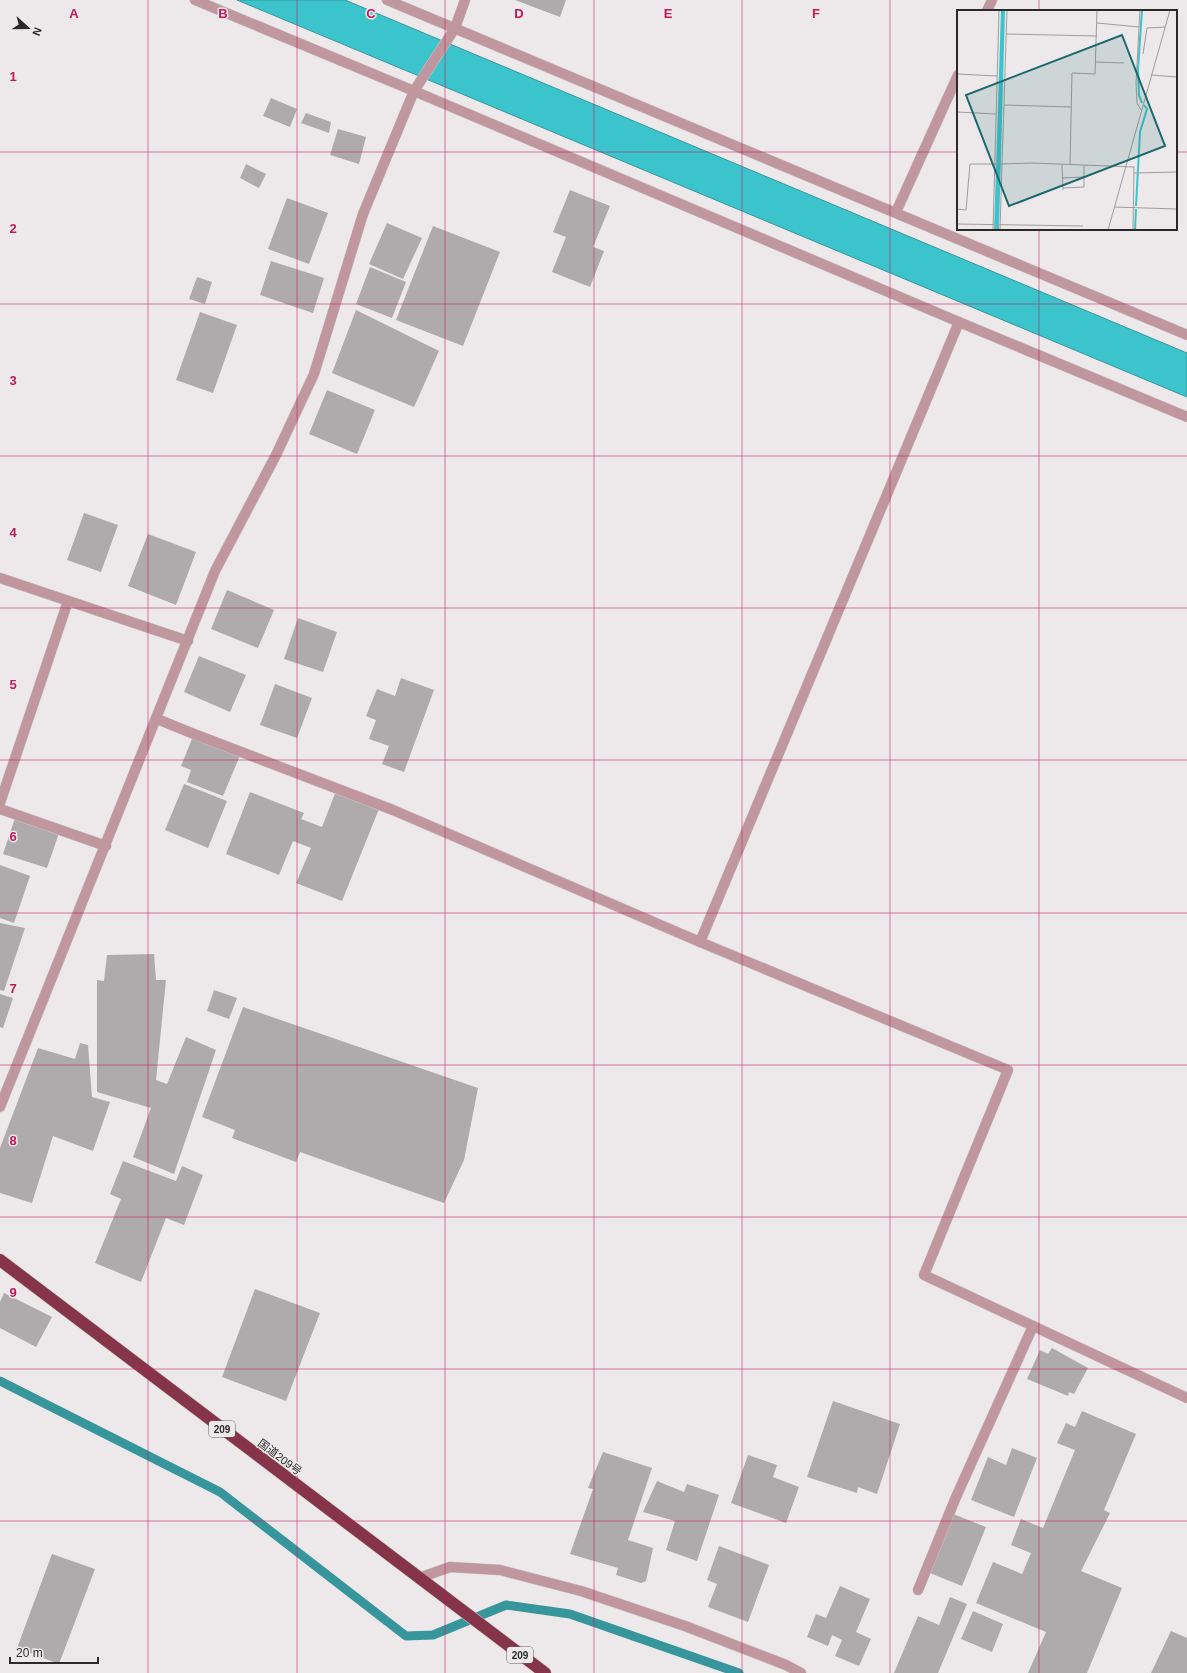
<svg xmlns="http://www.w3.org/2000/svg" width="1187" height="1673" viewBox="0 0 1187 1673" font-family="Arial,'Noto Sans JP',sans-serif">
	<style>
		.water { fill: #3cc4cd; stroke: #37969c }
		.lines { fill: none; stroke-linecap: round; stroke-linejoin: round }
		.stream { stroke: #37969c; stroke-width: 9 }
		.building { fill: #afabac }
		.street-casing { stroke: #cac6c7; stroke-width: 11 }
		.highway-casing { stroke: #cac6c7; stroke-width: 13 }
		.street { stroke: #c0979e; stroke-width: 10 }
		.highway { stroke: #85344a; stroke-width: 12 }
		.grid { fill: none; stroke: #c2185b; stroke-width: 1; stroke-opacity: 0.55 }
		.labels { text-anchor: middle; stroke-width: 3; stroke-linejoin: round; paint-order: stroke }
		.shield { fill: #ede9ea; stroke: #656363; stroke-width: 1 }
		.shield-label { font-size: 10px; font-weight: bold; fill: #2b2929 }
		.street-label { font-size: 11px; fill: #2b2929; stroke: #ede9ea }
		.inset-river { fill: none; stroke: #3cc4cd; stroke-width: 2 }
		.inset-road { fill: none; stroke: #9f9c9d; stroke-width: 1 }
		.view { fill: #1a686d; fill-opacity: 0.15; stroke: #1a686d; stroke-width: 2 }
		.inset-edge { fill: none; stroke: #2b2929; stroke-width: 2 }
		.grid-label { font-size: 13px; text-anchor: middle; font-weight: bold; fill: #c2185b; stroke: #ede9ea; stroke-width: 3; stroke-linejoin: round; paint-order: stroke }
	</style>
	<rect width="100%" height="100%" fill="#ede9ea"/>
	<path class="water" d="M237,0h108l842,353v44z"/>
	<g class="lines">
		<path class="stream" d="M0,1381l220,111 186,144 27,-1 73,-30 64,9 169,59"/>
	</g>
	<g class="building">
		<path d="M515,0h51l-6,17z"/>
		<path d="M271,98l26,11 -7,18 -27,-11z"/>
		<path d="M306,113l25,9 -2,11 -28,-10z"/>
		<path d="M338,129l28,8 -7,27 -29,-9z"/>
		<path d="M246,164l20,10 -7,14 -19,-10z"/>
		<path d="M570,190l40,16 -17,41 11,4 -14,36 -38,-15 14,-35 -13,-5z"/>
		<path d="M287,198l41,15 -19,51 -41,-15z"/>
		<path d="M387,223l35,15 -19,41 -34,-15z"/>
		<path d="M433,226l67,26 -37,94 -67,-26z"/>
		<path d="M271,261l53,17 -11,35 -53,-18z"/>
		<path d="M370,267l36,15 -14,36 -36,-14z"/>
		<path d="M197,277l15,5 -7,22 -16,-5z"/>
		<path d="M356,310l83,41 -25,56 -82,-34z"/>
		<path d="M200,312l37,13 -24,68 -37,-13z"/>
		<path d="M327,390l48,20 -18,44 -48,-20z"/>
		<path d="M84,513l34,12 -17,47 -34,-12z"/>
		<path d="M148,534l48,18 -20,53 -48,-19z"/>
		<path d="M227,590l47,20 -16,38 -47,-19z"/>
		<path d="M298,618l39,14 -14,40 -39,-13z"/>
		<path d="M199,656l47,19 -16,37 -46,-20z"/>
		<path d="M401,678l33,12 -30,82 -22,-8 7,-18 -20,-7 7,-19 -10,-4 11,-27 18,7z"/>
		<path d="M275,684l37,14 -15,40 -37,-13z"/>
		<path d="M194,734l47,19 -18,43 -36,-14 4,-12 -10,-4z"/>
		<path d="M184,784l43,17 -19,47 -43,-18z"/>
		<path d="M336,791l43,18 -37,92 -46,-18 15,-35 -18,-7 -14,34 -53,-21 24,-62 54,21 -3,6 21,8z"/>
		<path d="M16,815l44,15 -13,38 -44,-14z"/>
		<path d="M0,865l30,11 -16,47 -14,-5z"/>
		<path d="M0,923l25,5 -21,63 -4,-1z"/>
		<path d="M154,954l2,26h10l-10,100 11,4 19,-47 30,13 -42,124 -41,-17 18,-49 -54,-16v-112l7,1 3,-26z"/>
		<path d="M214,990l23,8 -8,21 -22,-8z"/>
		<path d="M0,994l13,4 -10,30 -3,-1z"/>
		<path d="M243,1007l235,81 -14,72 -20,43 -144,-51 -4,10 -64,-24 3,-8 -33,-13z"/>
		<path d="M80,1043l8,2 4,52 18,5 -17,49 -40,-15 -21,67 -32,-10v-45l38,-100 37,11z"/>
		<path d="M123,1161l53,20 6,-15 21,9 -19,50 -18,-7 -25,64 -46,-19 26,-64 -11,-5z"/>
		<path d="M255,1289l65,24 -34,88 -64,-24z"/>
		<path d="M4,1293l48,24 -16,30 -36,-19v-26z"/>
		<path d="M1052,1348l36,20 -14,26 -5,-2 -1,4 -41,-17 13,-29 8,4z"/>
		<path d="M833,1401l67,23 -23,70 -19,-7 -1,6 -50,-16z"/>
		<path d="M1082,1411l54,23 -32,76 6,3 -29,58 41,17 -35,85h-59l18,-41 -70,-29 17,-41 29,12 9,-21 -20,-8 10,-26 22,9 32,-78 -18,-7 9,-20 9,4z"/>
		<path d="M1012,1448l25,10 -23,59 -43,-17 17,-43 18,8z"/>
		<path d="M603,1452l49,16 -24,72 25,8 -7,33 -5,2 -25,-8 2,-7 -48,-14 23,-65 -5,-1z"/>
		<path d="M748,1455l29,10 -4,12 26,10 -13,36 -55,-20z"/>
		<path d="M657,1481l27,11 3,-8 32,11 -22,66 -31,-11 9,-29 -32,-9z"/>
		<path d="M948,1512l38,15 -24,59 -37,-15z"/>
		<path d="M719,1546l50,19 -21,57 -40,-15 9,-23 -10,-4z"/>
		<path d="M52,1554l43,15 -36,95 -42,-16z"/>
		<path d="M840,1586l30,13 -14,33 15,7 -12,27 -24,-10 7,-16 -10,-5 -4,11 -21,-9 9,-23 10,4z"/>
		<path d="M950,1597l17,7 -29,69h-44l24,-57 21,9z"/>
		<path d="M973,1611l30,13 -11,28 -31,-13z"/>
		<path d="M1171,1631l16,7v35h-36z"/>
	</g>
	<g class="lines">
		<g class="street-casing">
			<g id="street">
				<path d="M387,0l800,335"/>
				<path d="M465,0l-10,28 -41,63 545,231 228,95"/>
				<path d="M987,11l5,-11"/>
				<path d="M896,212l62,-137"/>
				<path d="M0,578l188,63"/>
				<path d="M157,719l37,15 199,76 307,132 308,128 -84,205 263,123"/>
				<path d="M0,803l68,-202"/>
				<path d="M0,809l106,37"/>
				<path d="M700,942l259,-620"/>
				<path d="M0,1107l215,-536 61,-116 38,-81 49,-160 51,-123 -219,-91"/>
				<path d="M419,1578l31,-11 50,3 81,21 104,35 101,39 15,8"/>
				<path d="M918,1590l38,-93 77,-171"/>
			</g>
		</g>
		<g class="highway-casing">
			<path id="highway" d="M0,1260l545,413"/>
		</g>
		<use href="#street" class="street"/>
		<use href="#highway" class="highway"/>
	</g>
	<path class="grid" d="M148,0v1673M297,0v1673M445,0v1673M594,0v1673M742,0v1673M890,0v1673M1039,0v11M0,152h958M1176,152h11M1039,229v1444M0,304h1187M0,456h1187M0,608h1187M0,760h1187M0,913h1187M0,1065h1187M0,1217h1187M0,1369h1187M0,1521h1187"/>
	<g class="labels">
		<g class="shield">
			<rect x="209" y="1421" width="26" height="16" rx="3"/>
			<rect x="507" y="1647" width="26" height="16" rx="3"/>
		</g>
		<g class="shield-label">
			<text x="222" y="1433">209</text>
			<text x="520" y="1659">209</text>
		</g>
		<g class="street-label">
			<text transform="translate(280 1457) rotate(37)" y="4">国道209号</text>
		</g>
	</g>
	<g transform="translate(957 10)">
		<rect width="220" height="220" fill="#ede9ea"/>
		<path d="M44,0h4l-6,220h-5z" fill="#3cc4cd"/>
		<path class="inset-river" d="M185,0l-4,59 1,26 3,8M179,196l4,-74 7,-23 -3,-4M178,220l1,-21"/>
		<path class="inset-road" d="M183,0l-4,73 1,20 4,7M140,13l42,4M49,24l91,2M186,44l4,-26 18,-1M138,52l29,1M0,64l40,2M194,65l26,2M47,95l67,2M0,102l39,2M105,155l1,25M113,155l2,-92 23,1 2,-64M177,163l43,-1M105,168l22,-1M106,178l21,-1v-21M157,197l63,2M0,199l9,1 4,-46h32l5,-154M0,214l126,2M36,220l6,-220M43,220l2,-66 30,-1 102,4 -1,63M151,220l62,-220"/>
		<path class="view" d="M165,25l43,111 -156,60 -43,-111z"/>
		<rect width="220" height="220" class="inset-edge"/>
	</g>
	<g class="grid-label">
		<text x="74" y="18">A</text>
		<text x="223" y="18">B</text>
		<text x="371" y="18">C</text>
		<text x="519" y="18">D</text>
		<text x="668" y="18">E</text>
		<text x="816" y="18">F</text>
		<text x="13" y="81">1</text>
		<text x="13" y="233">2</text>
		<text x="13" y="385">3</text>
		<text x="13" y="537">4</text>
		<text x="13" y="689">5</text>
		<text x="13" y="841">6</text>
		<text x="13" y="993">7</text>
		<text x="13" y="1145">8</text>
		<text x="13" y="1297">9</text>
	</g>
	<g transform="translate(28 28) rotate(111)" stroke="#ede9ea" stroke-width="3" paint-order="stroke">
	<path d="M0-3L7 15L0 10L-7 15Z" fill="#2b2929"/>
	<text y="-6" font-size="11" font-weight="bold" text-anchor="middle" fill="#2b2929">N</text>
	</g>
	<path d="M10 1657v6h88v-6" fill="none" stroke="#2b2929" stroke-width="2"/>
	<text x="16" y="1657" font-size="12" fill="#2b2929" stroke="#ede9ea" stroke-width="3" paint-order="stroke">20 m</text>
</svg>
